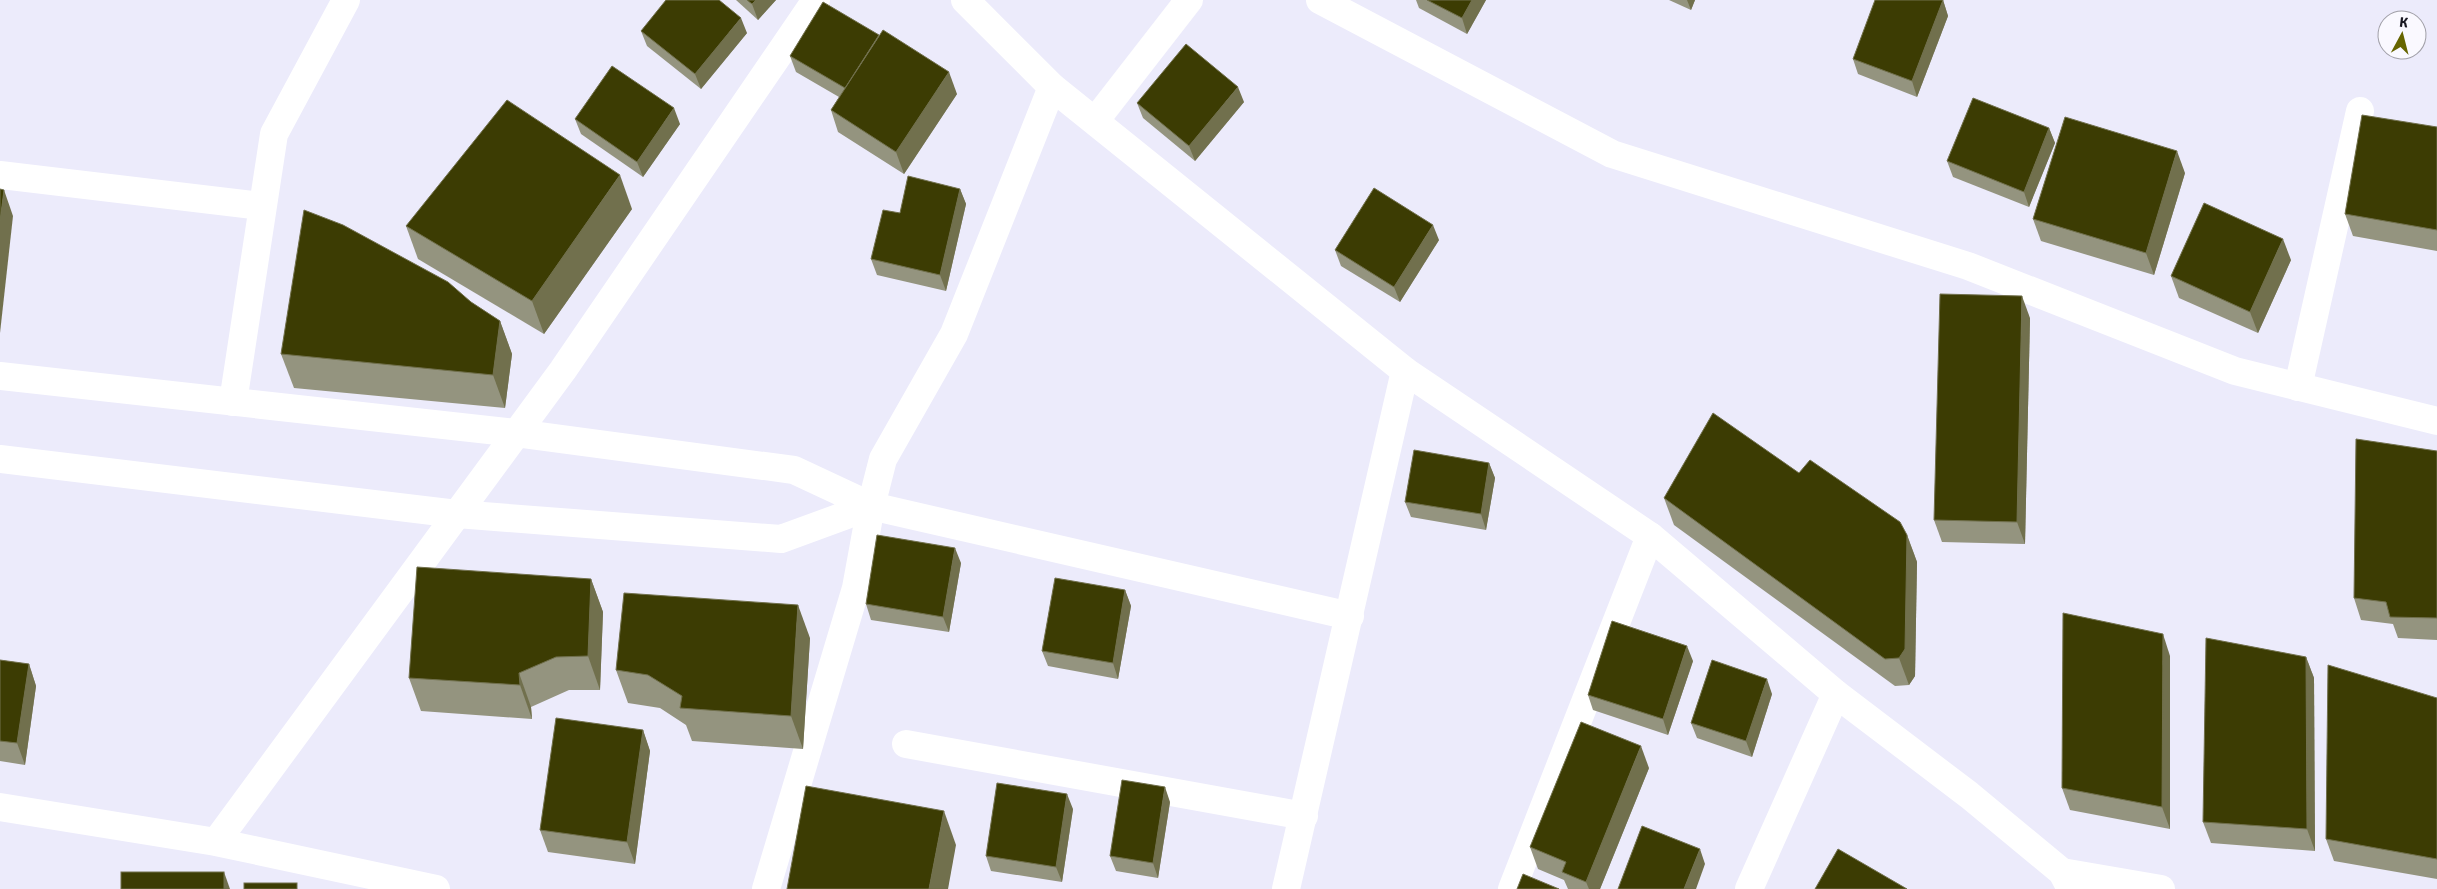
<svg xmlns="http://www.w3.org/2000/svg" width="2437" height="889" viewBox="0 0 2437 889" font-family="Signika,sans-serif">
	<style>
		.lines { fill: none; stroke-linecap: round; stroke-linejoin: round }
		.minor { stroke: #fff; stroke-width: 28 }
		.wall { fill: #94947f }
		.shaded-wall { fill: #71704d }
		.building { fill: #3c3c03; stroke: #71704d }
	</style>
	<rect width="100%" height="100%" fill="#ecebfb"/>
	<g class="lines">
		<g class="minor">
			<path d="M965,0l87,87 353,284 245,165 186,158 133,101 93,77 9,17"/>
			<path d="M1320,0l292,154 356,112 267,105 202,50"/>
			<path d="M1095,121l94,-121"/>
			<path d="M0,175l262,31"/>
			<path d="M0,376l516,57 278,37 77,36 -90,33 -324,-25 -457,-55"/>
			<path d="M2298,387l62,-276"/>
			<path d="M233,402l41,-268 72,-134"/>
			<path d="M871,506l479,110"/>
			<path d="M906,744l398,72"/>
			<path d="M0,807l216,35 220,47"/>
			<path d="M216,842l347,-472 253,-370"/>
			<path d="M2062,872l99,17"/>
			<path d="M766,889l90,-301 15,-82 12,-47 71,-125 98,-247"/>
			<path d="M1286,889l119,-518"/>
			<path d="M1512,889l138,-353"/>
			<path d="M1749,889l87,-195"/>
		</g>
	</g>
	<g class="wall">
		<path d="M736,0h40l-18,20z"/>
		<path d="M1416,0h70l-19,34 -48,-26z"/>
		<path d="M1669,0h26l-4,10z"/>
		<path d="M1943,0l5,16 -31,81 -59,-23 -5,-15z"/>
		<path d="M641,31l106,2 -46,56 -54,-43z"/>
		<path d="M790,56l167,38 -53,80 -66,-42 -7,-22 8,-13 -43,-25z"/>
		<path d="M1244,102l-49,59 -52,-43 -6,-15z"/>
		<path d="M575,119l105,5 -37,53 -62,-43z"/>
		<path d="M2437,127v124l-84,-15 -8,-22z"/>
		<path d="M2049,128l6,15 -26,64 -76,-30 -6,-16z"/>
		<path d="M2185,173l-31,102 -113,-34 -8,-22z"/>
		<path d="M960,189l6,15 -20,87 -69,-16 -6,-16 29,-46z"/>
		<path d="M632,209l-88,125 -126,-75 -12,-33z"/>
		<path d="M1439,240l-39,62 -59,-36 -6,-16z"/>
		<path d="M2291,260l-33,73 -79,-35 -8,-22z"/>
		<path d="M471,302l29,19 12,33 -7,54 -211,-20 -13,-34z"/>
		<path d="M2030,318l-5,226 -83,-2 -8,-22z"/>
		<path d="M2437,451v189l-39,-2 -5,-14 -32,-4 -7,-22z"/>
		<path d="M1489,463l6,15 -9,52 -75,-13 -6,-15z"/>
		<path d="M1799,473l108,62 10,27 -2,114 -6,9 -14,1 -221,-161 -10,-27z"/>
		<path d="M961,563l-12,69 -78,-12 -5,-16z"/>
		<path d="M591,579l12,33 -3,78h-31l-38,17 1,12 -111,-8 -12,-33z"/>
		<path d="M1125,590l6,16 -13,73 -70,-13 -6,-15z"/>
		<path d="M810,638l-7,111 -111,-8 -6,-16 -26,-17 -32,-5 -12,-33z"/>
		<path d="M2170,656v173l-100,-19 -8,-22z"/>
		<path d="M2306,657l8,21 1,173 -104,-8 -8,-21z"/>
		<path d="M0,660l29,4 7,22 -11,79 -25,-4z"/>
		<path d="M1693,661l-25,74 -75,-25 -5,-15z"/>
		<path d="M1772,694l-20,63 -55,-19 -6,-15z"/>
		<path d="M2437,698v181l-103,-18 -8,-22z"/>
		<path d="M643,730l7,21 -15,113 -87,-12 -8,-22z"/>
		<path d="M1649,768l-49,121h-32l-4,-9 -26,-11 -8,-22z"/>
		<path d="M1170,802l-12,76 -42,-7 -6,-15z"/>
		<path d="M1073,809l-11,73 -71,-11 -5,-15z"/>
	</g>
	<g class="shaded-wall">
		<path d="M756,0h20l-18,20 -6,-16z"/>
		<path d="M1472,0h14l-19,34 -5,-16z"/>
		<path d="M1687,0h8l-4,10z"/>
		<path d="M1943,0l5,16 -31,81 -5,-16z"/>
		<path d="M741,18l6,15 -46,56 -6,-15z"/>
		<path d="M949,72l8,22 -53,80 -8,-22z"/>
		<path d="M1238,87l6,15 -49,59 -6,-15z"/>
		<path d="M674,108l6,16 -37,53 -6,-15z"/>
		<path d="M2049,128l6,15 -26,64 -5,-15z"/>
		<path d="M2177,151l8,22 -31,102 -8,-22z"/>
		<path d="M620,175l12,34 -88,125 -12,-33z"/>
		<path d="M960,189l6,15 -20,87 -6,-16z"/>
		<path d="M4,190l9,26 -13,117v-111z"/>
		<path d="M1433,225l6,15 -39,62 -6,-15z"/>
		<path d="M2283,239l8,21 -33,73 -8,-21z"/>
		<path d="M2022,296l8,22 -5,226 -8,-22z"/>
		<path d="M500,321l12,33 -7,54 -12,-33z"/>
		<path d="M1489,463l6,15 -9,52 -5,-16z"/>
		<path d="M1907,535l10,27 -2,114 -6,9 -10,-27z"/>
		<path d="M955,548l6,15 -12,69 -6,-15z"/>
		<path d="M591,579l12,33 -3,78 -12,-34z"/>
		<path d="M1125,590l6,16 -13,73 -5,-16z"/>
		<path d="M798,605l12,33 -7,111 -12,-33z"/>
		<path d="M2163,634l7,22v173l-8,-22z"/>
		<path d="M1687,646l6,15 -25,74 -5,-16z"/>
		<path d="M2306,657l8,21 1,173 -8,-22z"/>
		<path d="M29,664l7,22 -11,79 -8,-22z"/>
		<path d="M519,673l12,34 1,12 -12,-34z"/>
		<path d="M1767,679l5,15 -20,63 -6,-16z"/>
		<path d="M643,730l7,21 -15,113 -8,-22z"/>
		<path d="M1641,746l8,22 -49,121h-11l-3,-7z"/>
		<path d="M1165,787l5,15 -12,76 -5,-15z"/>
		<path d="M1067,794l6,15 -11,73 -6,-15z"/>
		<path d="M944,811l12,34 -8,44h-19z"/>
		<path d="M1700,849l5,15 -9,25h-12z"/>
		<path d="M224,872l6,17h-6z"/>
	</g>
	<g class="building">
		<path d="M666,0h53l22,18 -46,56 -54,-43z"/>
		<path d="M747,0h9l-4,4z"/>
		<path d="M1427,0h45l-10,18z"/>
		<path d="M1875,0h68l-31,81 -59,-22z"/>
		<path d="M823,2l56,33 -34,53 -55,-32z"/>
		<path d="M883,30l66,42 -53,80 -65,-42z"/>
		<path d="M1186,44l52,43 -49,59 -52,-43z"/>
		<path d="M612,66l62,42 -37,54 -62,-43z"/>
		<path d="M1973,98l76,30 -25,64 -77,-31z"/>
		<path d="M507,100l113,75 -88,126 -126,-75z"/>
		<path d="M2362,115l75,12v103l-92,-16z"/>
		<path d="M2065,117l112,34 -31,102 -113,-34z"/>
		<path d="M908,176l52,13 -20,86 -69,-16 12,-49 17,3z"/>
		<path d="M1374,188l59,37 -39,62 -59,-37z"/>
		<path d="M0,189l4,1 -4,32z"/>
		<path d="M2204,203l79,36 -33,73 -79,-36z"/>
		<path d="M304,210l39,15 105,57 23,20 29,19 -7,54 -212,-21z"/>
		<path d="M1940,294l82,2 -5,226 -83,-2z"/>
		<path d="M1713,413l86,60 11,-13 90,62 7,13 -2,114 -6,9 -14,1 -221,-161z"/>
		<path d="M2356,439l81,12v167l-47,-1 -4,-15 -32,-4z"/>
		<path d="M1414,450l75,13 -8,51 -76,-12z"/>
		<path d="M877,535l78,13 -12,69 -77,-13z"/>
		<path d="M417,567l174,12 -3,77 -32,1 -37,16 1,12 -111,-7z"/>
		<path d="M1055,578l70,12 -12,73 -71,-12z"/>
		<path d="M624,593l174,12 -7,111 -111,-8 2,-12 -34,-21 -32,-5z"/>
		<path d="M2063,613l100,21 -1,173 -100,-19z"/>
		<path d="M1612,621l75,25 -24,73 -75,-24z"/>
		<path d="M2206,638l100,19 1,172 -104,-7z"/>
		<path d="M0,660l29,4 -12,79 -17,-2z"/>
		<path d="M1712,660l55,19 -21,62 -55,-18z"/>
		<path d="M2328,665l109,33v161l-111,-20z"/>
		<path d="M556,718l87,12 -16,112 -87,-12z"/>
		<path d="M1581,722l60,24 -55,136 -24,-10 4,-10 -36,-15z"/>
		<path d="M1122,780l43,7 -12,76 -43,-7z"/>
		<path d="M997,783l70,11 -11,73 -70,-11z"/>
		<path d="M806,786l138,25 -15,78h-142z"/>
		<path d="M1642,826l58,23 -16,40h-66z"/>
		<path d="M1838,849l69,40h-92z"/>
		<rect x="121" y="872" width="103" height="17"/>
		<path d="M1523,874l36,15h-42z"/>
		<rect x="244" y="883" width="53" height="6"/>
	</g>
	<g transform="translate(2402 35) rotate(7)"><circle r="24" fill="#faf9ff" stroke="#a09fa7"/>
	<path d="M0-4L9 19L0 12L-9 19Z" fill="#666500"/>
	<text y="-8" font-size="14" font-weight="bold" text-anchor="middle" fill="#1a1923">K</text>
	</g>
</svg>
